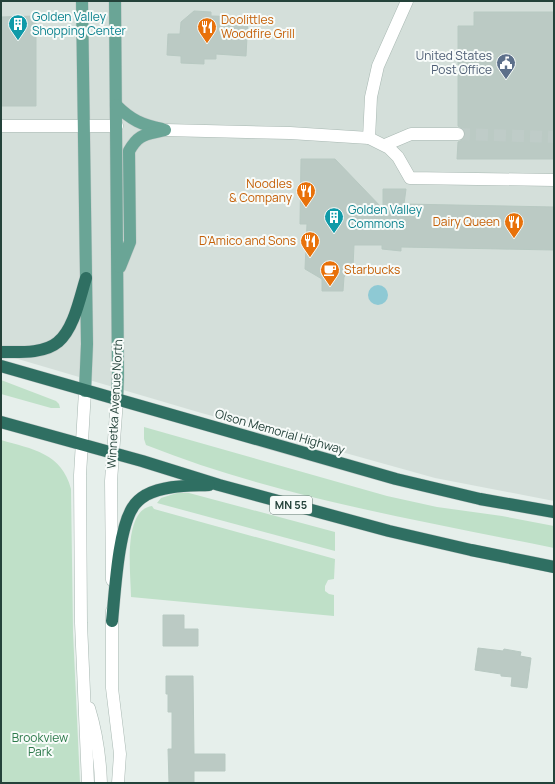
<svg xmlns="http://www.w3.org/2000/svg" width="555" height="784" viewBox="0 0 555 784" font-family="Manrope,sans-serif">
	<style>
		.built { fill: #d4dfda }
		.green { fill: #bfe0c8 }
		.water { fill: #8ec9d4 }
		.building { fill: #bbcac4; stroke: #b8c9c2 }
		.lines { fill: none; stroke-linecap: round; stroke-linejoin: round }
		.minor-tunnel { stroke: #bfccc8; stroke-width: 12; stroke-dasharray: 12 6; stroke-linecap: butt }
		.minor-casing { stroke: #a8b8b2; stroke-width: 13 }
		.major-casing { stroke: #c2cac8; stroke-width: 13 }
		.highway-casing { stroke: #c2cac8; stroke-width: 13 }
		.minor { stroke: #fff; stroke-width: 12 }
		.major { stroke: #6aa596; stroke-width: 12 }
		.highway { stroke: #2f6f62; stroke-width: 12 }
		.labels { text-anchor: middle; stroke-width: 4; stroke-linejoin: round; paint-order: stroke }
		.shield { fill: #f7fbf9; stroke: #637a73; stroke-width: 1 }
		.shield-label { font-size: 11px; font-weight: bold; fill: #24423a }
		.culture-label { font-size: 12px; fill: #0d838f; stroke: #f7fbf9; text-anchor: start }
		.food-label { font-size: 12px; fill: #c56008; stroke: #f7fbf9; text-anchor: end }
		.service-label { font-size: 12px; fill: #4e5e75; stroke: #f7fbf9; text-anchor: end }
		.street-label { font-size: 12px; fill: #24423a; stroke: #f7fbf9 }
		.park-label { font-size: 12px; fill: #2d7a4b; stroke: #f7fbf9 }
	</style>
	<rect width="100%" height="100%" fill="#e6efeb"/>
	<path class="built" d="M1,1h553v500l-119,-23 -237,-66 -197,-58z"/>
	<g class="green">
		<path d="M1,380l55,21 3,3 1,4h-9l-50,-14z"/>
		<path d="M144,427l243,69 50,11 65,9 52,10v22c-137,-28 -277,-51 -408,-103l-2,-6z"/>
		<path d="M1,440c31,9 61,13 70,49l2,143 7,151h-79z"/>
		<path d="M177,493h12l146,39v19l-178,-48 4,-5z"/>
		<path d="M152,506l2,3 181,50 -1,20 -6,1 -3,6v5l4,3 5,1v21l-203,-19c0,-22 -9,-87 21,-91z"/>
	</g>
	<circle class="water" cx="378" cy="295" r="10"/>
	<g class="building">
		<path d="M194,11l17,1v4l37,1 -2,39 -30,-2v5h-12v5l-23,-1v-7l-14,-1 1,-21h12l1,-12z"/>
		<path d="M474,12h80v147h-97l1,-17 4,-2 3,-6 -1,-4 -6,-4v-100h16z"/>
		<path d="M36,16v90h-35v-89z"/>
		<path d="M301,159h34l48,50v-20h23l-2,15 150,3v43l-153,-3v4l-19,-2v-4h-28l-1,22 -9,10 -1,14h-21v-12l-17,-10 2,-45h-7z"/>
		<path d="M163,615h21v14h14v17h-35z"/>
		<path d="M478,648l25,3 1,-2 17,3 -1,4 11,2 -4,30 -16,-2 1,-9 -11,-1v-2l-26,-4z"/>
		<path d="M166,676h27l1,78h31v17h-31v12h-25l-1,-34h4v-37h-4v-18h-2z"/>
	</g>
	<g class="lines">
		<path class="minor-tunnel" d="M458,134l96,3"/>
		<g class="minor-casing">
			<g id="minor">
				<path d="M1,126h116"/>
				<path d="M165,130l125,3 79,5 20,10 9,9 12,21 144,2"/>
				<path d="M369,138l2,-41 7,-31 29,-65"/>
				<path d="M385,145l26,-11h47"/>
				<path d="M85,391l-5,84 1,148 7,160"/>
				<path d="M112,580l-1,-99 6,-81"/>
				<path d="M112,611v77l8,66 -2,29"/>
				<path d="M89,708c8,26 11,47 12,75"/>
			</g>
		</g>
		<g class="major-casing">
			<g id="major">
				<path d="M82,1l5,343 -2,47"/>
				<path d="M115,1l3,375 -1,24"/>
				<path d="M116,105c15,15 26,20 46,24"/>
				<path d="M120,267l10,-25 -1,-91c10,-18 17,-16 36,-21"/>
			</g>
		</g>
		<g class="highway-casing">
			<g id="highway">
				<path d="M1,352c17,0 43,2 57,-10 16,-13 22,-45 28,-64"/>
				<path d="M1,366l395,113 84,20 74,13"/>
				<path d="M1,422l141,39 77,24 170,46 82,19 83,17"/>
				<path d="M112,621c3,-28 6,-92 21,-114 3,-5 8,-9 13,-12 19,-10 42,-9 63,-10"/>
			</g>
		</g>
		<use href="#minor" class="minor"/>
		<use href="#major" class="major"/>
		<use href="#highway" class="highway"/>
	</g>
	<defs>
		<g id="building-pin" transform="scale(1)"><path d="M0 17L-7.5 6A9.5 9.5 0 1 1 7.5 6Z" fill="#0f9aa8" stroke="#f7fbf9"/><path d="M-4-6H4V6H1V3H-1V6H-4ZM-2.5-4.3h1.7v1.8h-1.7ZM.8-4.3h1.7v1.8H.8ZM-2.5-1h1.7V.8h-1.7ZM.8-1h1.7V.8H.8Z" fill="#fff"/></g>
		<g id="restaurant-pin" transform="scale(1)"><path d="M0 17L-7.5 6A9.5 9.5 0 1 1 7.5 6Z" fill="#e8710a" stroke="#f7fbf9"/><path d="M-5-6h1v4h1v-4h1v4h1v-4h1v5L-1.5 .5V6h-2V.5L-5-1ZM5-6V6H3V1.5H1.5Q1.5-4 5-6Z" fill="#fff"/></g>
		<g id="civic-pin" transform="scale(1)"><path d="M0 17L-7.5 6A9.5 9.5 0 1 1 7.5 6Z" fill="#5c6f8a" stroke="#f7fbf9"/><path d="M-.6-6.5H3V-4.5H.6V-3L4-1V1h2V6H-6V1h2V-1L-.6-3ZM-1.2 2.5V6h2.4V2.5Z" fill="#fff"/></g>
		<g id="cafe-pin" transform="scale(1)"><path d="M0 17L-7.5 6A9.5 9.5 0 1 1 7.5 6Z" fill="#e8710a" stroke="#f7fbf9"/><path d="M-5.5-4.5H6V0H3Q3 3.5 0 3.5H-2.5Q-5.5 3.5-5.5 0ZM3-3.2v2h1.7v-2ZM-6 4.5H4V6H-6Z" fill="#fff"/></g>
	</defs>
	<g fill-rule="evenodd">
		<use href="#building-pin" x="18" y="24"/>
		<use href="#restaurant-pin" x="207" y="27"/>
		<use href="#civic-pin" x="506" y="63"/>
		<use href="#restaurant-pin" x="306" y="191"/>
		<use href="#building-pin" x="334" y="217"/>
		<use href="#restaurant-pin" x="514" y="222"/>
		<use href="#restaurant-pin" x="310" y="241"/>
		<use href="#cafe-pin" x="330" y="270"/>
	</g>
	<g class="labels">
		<rect class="shield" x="270" y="496" width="42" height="18" rx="3"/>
		<g class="shield-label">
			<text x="291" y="509">MN 55</text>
		</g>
		<g class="culture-label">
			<text x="32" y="21">Golden Valley<tspan x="32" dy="14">Shopping Center</tspan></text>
			<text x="348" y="214">Golden Valley<tspan x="348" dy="14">Commons</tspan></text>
		</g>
		<g class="food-label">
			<text x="221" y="24" text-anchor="start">Doolittles<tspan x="221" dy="14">Woodfire Grill</tspan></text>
			<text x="292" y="188">Noodles<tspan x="292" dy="14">&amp; Company</tspan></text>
			<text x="500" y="226">Dairy Queen</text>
			<text x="296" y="245">D'Amico and Sons</text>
			<text x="344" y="274" text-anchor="start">Starbucks</text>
		</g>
		<g class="service-label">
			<text x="492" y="60">United States<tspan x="492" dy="14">Post Office</tspan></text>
		</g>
		<g class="street-label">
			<text transform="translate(115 404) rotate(-87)" y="4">Winnetka Avenue North</text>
			<text transform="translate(280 432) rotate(16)" y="4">Olson Memorial Highway</text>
		</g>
		<g class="park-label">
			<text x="40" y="742">Brookview<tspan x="40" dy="14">Park</tspan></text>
		</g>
	</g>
	<rect width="555" height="784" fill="none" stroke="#24423a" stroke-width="4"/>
</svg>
